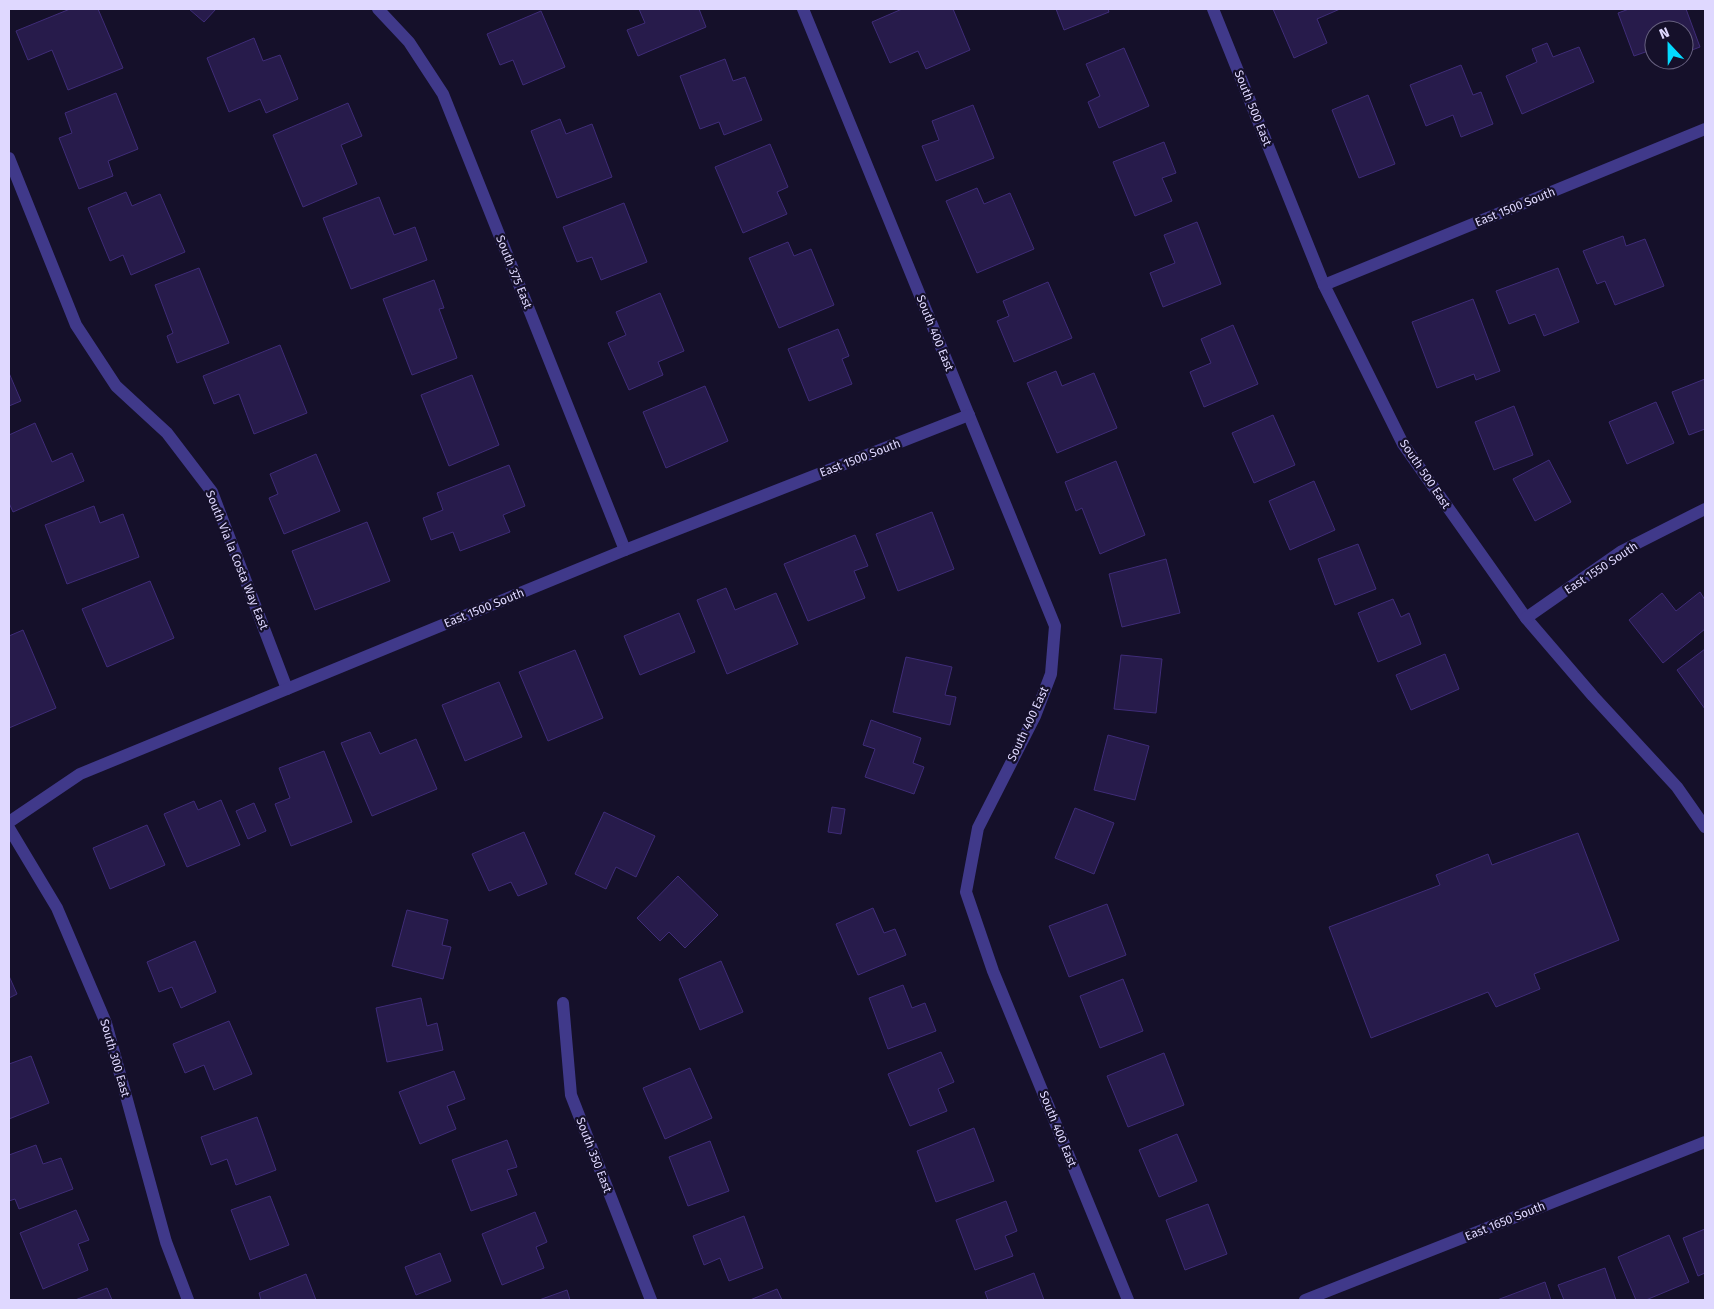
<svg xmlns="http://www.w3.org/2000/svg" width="1714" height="1309" viewBox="0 0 1714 1309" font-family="'Fira Sans',sans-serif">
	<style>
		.building { fill: #271b4b; stroke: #3f2c78 }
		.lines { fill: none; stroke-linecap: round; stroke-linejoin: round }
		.minor { stroke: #40398a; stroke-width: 12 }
		.labels { text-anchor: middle; stroke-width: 4.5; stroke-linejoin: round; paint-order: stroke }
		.street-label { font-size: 12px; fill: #dfd8ff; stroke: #15102a }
	</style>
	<rect width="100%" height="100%" fill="#15102a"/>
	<g class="building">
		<path d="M70,9h28l25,59 -55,22 -16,-40 -24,10 -12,-29z"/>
		<path d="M189,9h27l-12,13z"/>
		<path d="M639,9h60l7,18 -68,29 -11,-26 18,-7z"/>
		<path d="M902,9h51l17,41 -44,19 -8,-18 -28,12 -18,-41z"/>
		<path d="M1056,9h52l1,3 -45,18z"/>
		<path d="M1273,9h67l-23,10 10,24 -33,15z"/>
		<path d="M1629,9h57l14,38 -16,6v-23h-30v19l-20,7 -16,-43z"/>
		<path d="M541,11l24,56 -42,18 -10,-25 -13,5 -13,-31z"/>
		<path d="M254,38l9,23 17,-6 18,44 -32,14 -6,-14 -31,13 -22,-54z"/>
		<path d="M1547,43l6,14 26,-10 15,35 -72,32 -16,-38 31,-14 -5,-13z"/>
		<path d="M1124,48l25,58 -50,22 -11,-26 12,-6 -14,-32z"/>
		<path d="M725,59l8,22 12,-4 17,43 -38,15 -5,-13 -19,7 -20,-53z"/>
		<path d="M1461,65l12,30 8,-3 12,32 -32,13 -8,-22 -27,11 -16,-41z"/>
		<path d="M116,93l22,56 -30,12 5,15 -34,13 -20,-51 13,-5 -7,-20z"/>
		<path d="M1368,95l27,69 -36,14 -27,-68z"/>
		<path d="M348,103l14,33 -21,9 16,39 -54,23 -30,-72z"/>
		<path d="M973,105l21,53 -58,23 -14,-35 17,-6 -7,-19z"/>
		<path d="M560,119l6,15 26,-10 20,53 -55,21 -26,-67z"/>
		<path d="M1164,142l12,31 -14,5 10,23 -37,15 -22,-54z"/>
		<path d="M770,144l18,43 -11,5 10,22 -44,19 -28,-66z"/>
		<path d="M977,188l7,16 26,-11 24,56 -57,24 -31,-72z"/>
		<path d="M126,192l6,14 28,-12 25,58 -54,23 -8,-20 -13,6 -22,-53z"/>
		<path d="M379,197l15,38 21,-8 12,33 -76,29 -28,-71z"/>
		<path d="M624,203l23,59 -46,18 -9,-23 -15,5 -14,-35z"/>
		<path d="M1197,222l24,62 -58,23 -13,-34 25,-10 -11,-28z"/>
		<path d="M1623,236l3,10 19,-7 19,47 -49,19 -10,-24 -8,3 -14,-33z"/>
		<path d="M788,242l6,14 17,-7 23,56 -55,23 -30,-70z"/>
		<path d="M199,268l30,75 -52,20 -10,-27 6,-3 -18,-48z"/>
		<path d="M1558,268l21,54 -35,14 -9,-22 -26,10 -13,-33z"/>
		<path d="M434,280l10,28 -5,1 18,49 -45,17 -29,-76z"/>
		<path d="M1048,282l24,56 -58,24 -17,-41 12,-5 -6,-15z"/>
		<path d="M660,293l24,58 -26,11 5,13 -34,15 -21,-47 18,-8 -10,-23z"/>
		<path d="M1473,299l27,72 -24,9 -2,-6 -37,14 -25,-66z"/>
		<path d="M1233,325l25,59 -54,23 -14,-35 21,-9 -10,-24z"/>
		<path d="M838,329l11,27 -7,3 10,25 -43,17 -21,-52z"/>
		<path d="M280,345l27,68 -53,21 -15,-40 -25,10 -11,-28z"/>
		<path d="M1056,371l6,15 32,-13 23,55 -60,25 -30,-70z"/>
		<path d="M9,373l12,28 -12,5z"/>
		<path d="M472,375l27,70 -50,21 -28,-71z"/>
		<path d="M1705,379v50l-16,6 -17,-43z"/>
		<path d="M705,386l23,55 -62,27 -23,-56z"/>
		<path d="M1656,402l18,41 -47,21 -18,-42z"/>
		<path d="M1514,406l19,49 -39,15 -19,-48z"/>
		<path d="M1273,415l22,50 -41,18 -22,-50z"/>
		<path d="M35,423l17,39 20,-9 12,28 -71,31 -4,-9v-68z"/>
		<path d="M316,454l24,57 -56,23 -15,-36 9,-4 -8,-20z"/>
		<path d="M1549,460l22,42 -36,19 -22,-42z"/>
		<path d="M1116,461l29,74 -45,19 -18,-46 -6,3 -11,-29z"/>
		<path d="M509,465l16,41 -22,9 7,17 -50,19 -7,-19 -22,8 -8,-22 20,-8 -6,-17z"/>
		<path d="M1314,481l21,49 -45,20 -21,-49z"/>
		<path d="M94,506l6,17 23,-9 16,43 -72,27 -22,-59z"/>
		<path d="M932,512l22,57 -56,22 -22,-57z"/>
		<path d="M367,522l23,59 -75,29 -23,-59z"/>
		<path d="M855,535l13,31 -14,5 11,27 -57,23 -24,-57z"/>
		<path d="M1358,544l18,45 -41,16 -17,-46z"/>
		<path d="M1166,559l14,54 -58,14 -13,-53z"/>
		<path d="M150,581l24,57 -67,29 -25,-58z"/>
		<path d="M726,588l9,22 41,-17 22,51 -71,30 -30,-74z"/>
		<path d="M1700,592l5,8v29l-42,34 -34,-43 33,-27 14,18z"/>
		<path d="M1393,599l8,18 8,-4 12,31 -43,18 -20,-49z"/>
		<path d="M679,613l16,39 -55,23 -16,-39z"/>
		<path d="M23,630l33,78 -47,20v-92z"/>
		<path d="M1705,649v60l-28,-39z"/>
		<path d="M575,650l28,68 -55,23 -29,-69z"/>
		<path d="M1445,654l14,35 -48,21 -15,-35z"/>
		<path d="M1121,655l41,4 -6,54 -42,-4z"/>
		<path d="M906,657l46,10 -7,28 11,2 -6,28 -57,-13z"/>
		<path d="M499,682l23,55 -57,24 -23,-56z"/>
		<path d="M871,720l50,18 -8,25 11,4 -10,27 -49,-17 10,-28 -12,-4z"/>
		<path d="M370,732l10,22 36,-15 21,50 -65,27 -31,-73z"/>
		<path d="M1108,735l41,11 -14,54 -41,-10z"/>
		<path d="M324,751l28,71 -61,24 -16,-42 15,-6 -11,-30z"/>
		<path d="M221,800l19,45 -53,22 -23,-53 30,-13 4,9z"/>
		<path d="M254,803l12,28 -18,8 -12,-28z"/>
		<path d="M832,807l13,2 -4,25 -13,-2z"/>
		<path d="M1075,808l39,15 -20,51 -39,-16z"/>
		<path d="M604,812l51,24 -19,41 -20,-10 -10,22 -31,-15z"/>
		<path d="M147,825l18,40 -55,24 -17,-41z"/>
		<path d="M524,832l23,52 -29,12 -7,-14 -22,9 -17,-37z"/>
		<path d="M1578,833l41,107 -85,34 6,15 -44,18 -8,-15 -117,46 -42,-111 111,-42 -4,-10 52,-21 4,11z"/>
		<path d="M678,876l40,39 -33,33 -16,-16 -9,9 -23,-23z"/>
		<path d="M1107,904l19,51 -57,22 -20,-51z"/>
		<path d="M873,908l11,25 11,-4 11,26 -48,20 -22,-51z"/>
		<path d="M407,910l41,10 -6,25 9,2 -8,32 -51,-13z"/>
		<path d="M195,941l21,51 -35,16 -9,-21 -13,5 -12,-30z"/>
		<path d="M721,961l22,51 -43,18 -21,-51z"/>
		<path d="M9,976l8,18 -8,4z"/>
		<path d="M1123,979l20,52 -43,17 -20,-52z"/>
		<path d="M903,985l9,23 13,-5 11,28 -48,18 -19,-51z"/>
		<path d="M421,998l6,28 10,-3 6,27 -56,12 -11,-54z"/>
		<path d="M229,1021l23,53 -38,16 -10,-25 -19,8 -12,-29z"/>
		<path d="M941,1052l13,30 -16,7 9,22 -37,15 -22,-52z"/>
		<path d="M1164,1053l20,52 -56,22 -21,-51z"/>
		<path d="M31,1056l18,47 -40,16v-55z"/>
		<path d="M690,1068l22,50 -47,21 -22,-51z"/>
		<path d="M454,1071l11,28 -18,7 9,23 -36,15 -21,-52z"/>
		<path d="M257,1117l19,53 -40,15 -9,-26 -16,6 -10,-28z"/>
		<path d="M974,1128l20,53 -58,21 -19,-51z"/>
		<path d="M1177,1134l20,47 -38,16 -20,-47z"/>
		<path d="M507,1140l10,27 -10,3 10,25 -46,16 -19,-51z"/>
		<path d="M710,1141l19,50 -41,15 -19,-49z"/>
		<path d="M36,1145l7,19 18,-6 12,31 -54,20 -4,-10 -6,2v-46z"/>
		<path d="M270,1196l19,49 -39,15 -19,-50z"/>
		<path d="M1006,1201l11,30 -12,5 8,20 -38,14 -19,-50z"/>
		<path d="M1208,1204l19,50 -42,16 -19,-50z"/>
		<path d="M76,1210l13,30 -11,4 10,26 -45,19 -23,-56z"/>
		<path d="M535,1212l12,30 -11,5 8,21 -42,17 -20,-51z"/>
		<path d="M744,1216l19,52 -34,13 -9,-23 -16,7 -11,-29z"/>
		<path d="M1705,1229v44l-7,3 -15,-38z"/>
		<path d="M1669,1235l20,47 -43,18h-10l-18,-43z"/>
		<path d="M440,1253l11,28 -35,14 -11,-28z"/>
		<path d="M1605,1268l11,32h-52l-6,-15z"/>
		<path d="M1034,1273l10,27h-56l-3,-8z"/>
		<path d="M306,1274l10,26h-55l-2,-7z"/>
		<path d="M1545,1282l6,18h-54z"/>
		<path d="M107,1288l5,12h-37z"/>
		<path d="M777,1289l5,11h-32z"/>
		<path d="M567,1290l3,10h-31z"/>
	</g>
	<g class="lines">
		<g class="minor">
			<path d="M378,9l31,33 34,52 182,456"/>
			<path d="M803,9l252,617 -4,48 -16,42 -57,112 -12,64 27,79 135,329"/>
			<path d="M1213,9l111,276 79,159 123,174 67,78 84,91 28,40"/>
			<path d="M9,158l67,167 40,61 51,47 45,59 75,197"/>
			<path d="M1324,285l381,-156"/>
			<path d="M1526,618l96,-67 83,-42"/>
			<path d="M9,822l71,-48 545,-224 344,-135"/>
			<path d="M9,828l48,80 49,115 60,219 22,58"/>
			<path d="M563,1003l8,92 80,205"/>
			<path d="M1305,1300l400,-158"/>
		</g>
	</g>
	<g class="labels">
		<g class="street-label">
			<text transform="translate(1253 108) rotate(68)" y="4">South 500 East</text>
			<text transform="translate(1515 207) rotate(-22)" y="4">East 1500 South</text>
			<text transform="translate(514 272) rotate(68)" y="4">South 375 East</text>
			<text transform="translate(935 333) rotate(68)" y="4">South 400 East</text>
			<text transform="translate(860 458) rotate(-21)" y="4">East 1500 South</text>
			<text transform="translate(1425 474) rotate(56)" y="4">South 500 East</text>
			<text transform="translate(237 560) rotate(68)" y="4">South Via la Costa Way East</text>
			<text transform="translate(1601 568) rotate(-33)" y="4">East 1550 South</text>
			<text transform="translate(484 608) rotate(-22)" y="4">East 1500 South</text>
			<text transform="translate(1028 724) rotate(-65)" y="4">South 400 East</text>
			<text transform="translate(115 1058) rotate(74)" y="4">South 300 East</text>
			<text transform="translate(1058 1129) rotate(68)" y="4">South 400 East</text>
			<text transform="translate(594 1155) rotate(69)" y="4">South 350 East</text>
			<text transform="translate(1505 1221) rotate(-22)" y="4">East 1650 South</text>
		</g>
	</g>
	<rect width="1714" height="1309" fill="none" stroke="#dfd8ff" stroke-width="20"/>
	<g transform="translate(1669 45) rotate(338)"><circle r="24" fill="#15102a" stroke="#66607f"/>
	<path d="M0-4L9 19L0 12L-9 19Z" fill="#04daff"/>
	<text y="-8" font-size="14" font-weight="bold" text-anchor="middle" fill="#dfd8ff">N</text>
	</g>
</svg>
